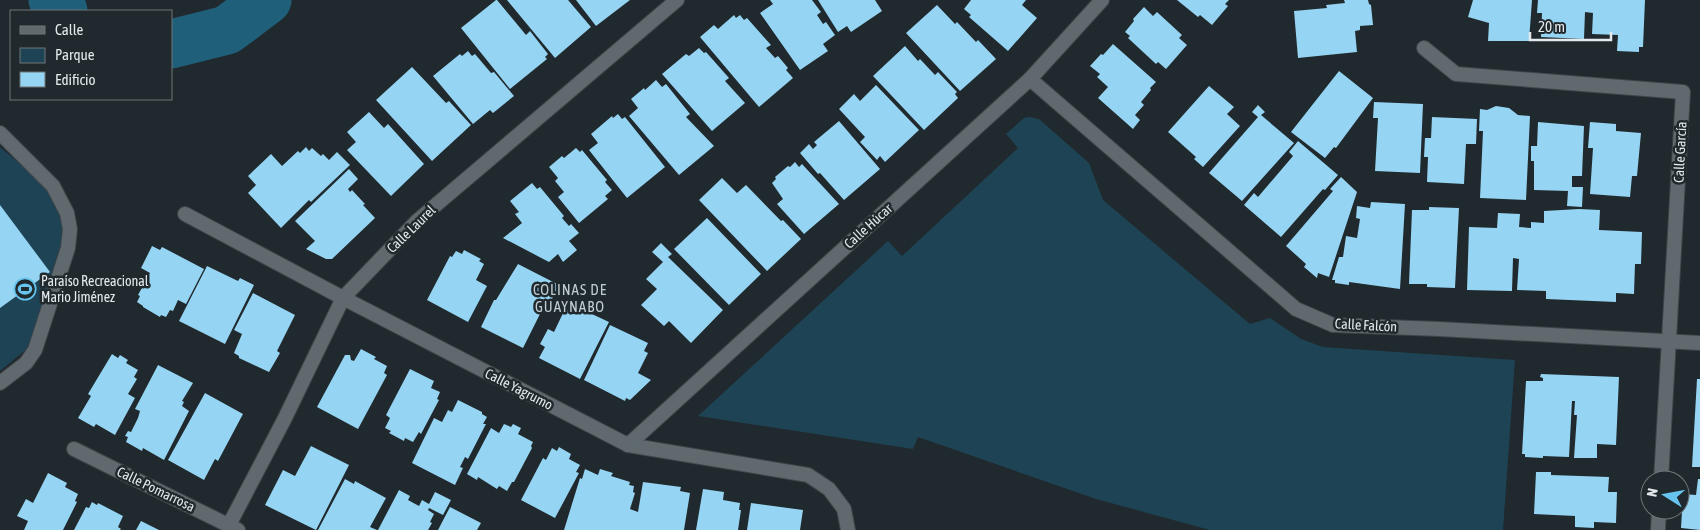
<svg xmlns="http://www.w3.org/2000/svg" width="1700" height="530" viewBox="0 0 1700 530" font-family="'Asap Condensed',sans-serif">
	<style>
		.green { fill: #1e4354 }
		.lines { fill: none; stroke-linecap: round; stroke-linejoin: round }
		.river { stroke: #1f5f7a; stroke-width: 49 }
		.building { fill: #95d4f2 }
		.service-casing { stroke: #3d4549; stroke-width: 16 }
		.minor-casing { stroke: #3d4549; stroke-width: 16 }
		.service { stroke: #5f696e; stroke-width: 14 }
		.minor { stroke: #5f696e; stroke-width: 14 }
		.labels { text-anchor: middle; stroke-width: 5; stroke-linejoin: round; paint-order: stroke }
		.street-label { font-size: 14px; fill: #e3e9ec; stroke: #20292d }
		.poi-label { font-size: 14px; fill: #e3e9ec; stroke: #20292d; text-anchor: start }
		.neighbourhood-label { font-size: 15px; letter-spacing: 1px; fill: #c1cdd3; stroke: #20292d }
	</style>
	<rect width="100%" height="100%" fill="#20292d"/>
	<g class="green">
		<path d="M1029,117l10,2 50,44 14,37 147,124 20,-6 31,21 22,8 192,13 -12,170h-293l-114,-31 -178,-62 -5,12 -215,-33 190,-175 14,15 116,-108 -12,-14 18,-16z"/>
		<path d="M0,147l33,28 15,17 13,21 3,8v20l-35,106 -29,24z"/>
	</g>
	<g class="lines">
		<g class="river">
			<path d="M53,0l10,11"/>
			<path d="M171,44l56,-14 40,-30"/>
		</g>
	</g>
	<g class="building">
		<path d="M496,0h1l29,35 4,-4 18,23 -3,3 2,2 -37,30 -49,-61z"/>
		<path d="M507,0h61l23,27 -36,31z"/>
		<path d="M576,0h54l-34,26z"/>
		<path d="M770,0h42l9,12 -4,3 6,9 3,-2 9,13 -12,9 5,7 -28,19 -40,-57 13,-9z"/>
		<path d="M818,0h57l7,11 -31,21 -4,-6 -9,6z"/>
		<path d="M971,0h55l-4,5 15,13 -29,33 -39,-34 2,-2 -7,-6z"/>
		<path d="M1177,0h52l-4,4 3,2 -16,19 -12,-10 -2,2z"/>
		<path d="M1344,0h24l1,4 2,1 2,20 -13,1v4l-5,1 2,21 -59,6 -4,-47 33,-3 -1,-3 19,-2z"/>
		<path d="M1473,0h59l-3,41h-41l1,-18 -21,-6z"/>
		<path d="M1538,0h107l-2,47h-4v5l-22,-1 1,-16 -26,-1 1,-21 -8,-1 -1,27 -43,-2 1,-24h-5z"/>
		<path d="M937,5l18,19 2,-2 19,20 2,-2 18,19 -36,32 -54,-58z"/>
		<path d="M1144,7l9,9 4,-4 25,23 -3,3 8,7 -21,24 -8,-7 -2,2 -28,-26 2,-2 -5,-4 9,-11 -1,-2z"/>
		<path d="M734,15l2,3 4,-3 4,5 3,-2 24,27 -5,3 9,10 3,-2 10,12 -2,2 7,8 -34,29 -59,-70 14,-12 4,4z"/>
		<path d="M1113,44l43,38 -6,6 1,2 -10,12 3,3 -9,10 5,5 -7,9 -35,-31 10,-11 -11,-10 3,-3 -10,-8 11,-12 2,1z"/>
		<path d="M905,46l13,15 2,-2 15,16 3,-3 19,20 -2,2 3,4 -34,32 -51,-54z"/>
		<path d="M699,48l5,5 2,-1 23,26 -4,3 20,22 -33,28 -50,-57 24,-20 3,2z"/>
		<path d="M468,51l4,5 3,-2 16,19 3,-1 20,24 -21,17 -3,-3 -17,14 -40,-48 27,-22 2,2z"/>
		<path d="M412,67l34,36 3,-2 22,24 -39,36 -56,-61z"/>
		<path d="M1339,71l34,27 -37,50 -2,-1 -9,11 -34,-26z"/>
		<path d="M656,80l6,7 4,-3 24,30 -4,3 28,29 -35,29 -50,-59 9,-8 -7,-9 13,-11 1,2z"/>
		<path d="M876,85l43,45 -34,32 -5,-6 -3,4 -17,-18 5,-5 -26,-28 15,-15 6,7z"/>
		<path d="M1209,86l25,21 -7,7 13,12 -37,41 -9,-8 2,-2 -28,-25z"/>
		<path d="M1374,102l49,2 -3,69 -45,-2 3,-53h-5z"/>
		<path d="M1258,105l7,7 -4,3 33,28 -52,58 -33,-28 49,-56 -6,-5z"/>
		<path d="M1496,106l13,2 9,7 12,1 -4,84 -46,-2 3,-67h-4l1,-22 7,1z"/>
		<path d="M369,112l15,16 4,-4 36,40 -33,32 -44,-46 9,-8 -9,-10z"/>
		<path d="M618,114l4,5 3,-2 40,50 -38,31 -38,-48 9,-7 -7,-9 21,-18 1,2z"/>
		<path d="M1432,117l45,2 -1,25h-10l-2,40 -37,-2 1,-25h-4l1,-19h6z"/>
		<path d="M839,121l41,48 -36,31 -24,-27 -2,1 -18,-21 9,-9 4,5 4,-4 -3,-3z"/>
		<path d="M1538,122l46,4 -2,50h-10v11h11l-1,20 -15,-1 1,-15 -34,-1v-29h-3v-15h6z"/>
		<path d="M1590,122l26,2v7l25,2 -4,43h-5l-2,21 -40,-3 3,-46h-5z"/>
		<path d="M1298,141l40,34 -13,15 -2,-1 -42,48 -37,-32 10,-12 4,4 35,-41 -4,-4z"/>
		<path d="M306,147l3,4 3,-3 9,8 2,-2 6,6 8,-8 13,13 -39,37 -2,-2 -28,28 -33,-35 8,-8 -8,-9 23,-22 11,12 16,-15 2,2z"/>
		<path d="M576,148l4,4 2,-2 25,30 -2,2 7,8 -7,6 3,3 -29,24 -21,-26 6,-5 -9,-11 3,-3 -9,-11 13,-11 2,2z"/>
		<path d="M795,162l4,5 3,-3 37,40 -35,30 -27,-30 6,-5 -11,-16 4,-4 -1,-2 13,-11 2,1z"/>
		<path d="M349,169l9,10 -10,10 2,3 2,-2 13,14 -2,1 12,13 -43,41h-6l-20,-10 9,-8 -20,-20z"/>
		<path d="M1341,177l16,15 -28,85 -11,-4 -1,5 -13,-11 2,-3 -20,-18 47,-55 -3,-2z"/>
		<path d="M722,178l15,15 9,-8 35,36 2,-1 18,19 -34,32 -68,-71z"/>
		<path d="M532,183l5,6 3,-2 24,29 -2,2 7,8 2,-2 8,9 -10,8 8,9 -14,12 -5,-8 -9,8 -46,-24 19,-15 -7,-9 4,-2 -9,-11z"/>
		<path d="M1371,202l34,2 -5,85 -51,-7v3l-14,-2v-3h-3l7,-23h4l3,-21 11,2 3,-19 -4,-1 1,-12 13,2z"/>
		<path d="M0,205l50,67 -50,36z"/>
		<path d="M1429,207l30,1 -4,80 -28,-1v-3h-18l3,-74h17z"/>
		<path d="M1579,209l21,1 -1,20 43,2 -1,32h-6l-1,30 -18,-1v9l-70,-3v-8l-29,-1 2,-31 -6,-1 -1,33 -45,-1 2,-63 28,1 1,-15 22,1 -1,13 12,1v-6l13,1v-12z"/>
		<path d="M707,218l54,56 -32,31 -55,-56z"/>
		<path d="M661,243l11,11 -4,3 55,53 -32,33 -22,-22 -5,5 -23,-21 16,-16 -11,-10 17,-17 -11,-10z"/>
		<path d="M152,246l8,4 2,-3 42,22 -18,35 -8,-4 -5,11 -3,-1 -4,7 -5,-2 -1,2 -17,-10v-1l-6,-4 3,-6 -2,-1 12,-22 -9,-5z"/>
		<path d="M464,250l17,9 -2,2 5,3 -8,16 11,6 -19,36 -41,-22 23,-44 2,1 4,-6 6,3z"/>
		<path d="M518,264l41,21 -14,28 -4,-1 -18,36 -42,-21 13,-27h2z"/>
		<path d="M207,266l31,15 2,-3 14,7 -29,59 -46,-23z"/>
		<path d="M253,293l42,22 -18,36 3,2 -11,19 -30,-14v-2l-5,-3 8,-19 -8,-4z"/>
		<path d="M569,307l7,3 1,-3 32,15 -29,57 -41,-21 6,-11 -5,-3 8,-15 6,3 10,-21 2,1z"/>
		<path d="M610,325l38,18 -4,8 4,2 -10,20 13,7 -21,20 -4,-2 -1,3 -41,-21z"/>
		<path d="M361,349l15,8 -2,2 13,7 -3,7 3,2 -29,54 -41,-22 28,-52h5l1,5 3,1z"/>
		<path d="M112,354l6,4 2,-3 8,5 -2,3 12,7 -4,7 3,2 -9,15 7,4 -20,37 -19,-11 -2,3 -16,-9 13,-22 -3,-2z"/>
		<path d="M158,365l35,18 -11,18 2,1 -2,4 7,5 -25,49 -21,-12 -1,3 -16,-9 2,-5 -3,-1 3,-5 3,1 7,-14 2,-7 -5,-2z"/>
		<path d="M410,369l24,12 -3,7 9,4 -3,7 2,1 -18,34 -2,-2 -6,10 -8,-4 -1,3 -15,-8 2,-2 -6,-3 5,-10 -4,-3z"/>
		<path d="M1541,374l78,3 -3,68 -19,-1v14h-23l3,-43h-3l1,-14h-3l-3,56 -26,-1v2l-18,-1v-3h-3l4,-73h17v-3l-3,-1z"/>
		<path d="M1697,379h3v88h-8z"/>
		<path d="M205,393l38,21 -25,47 -3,-2 -11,21 -36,-20z"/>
		<path d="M458,400l24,12v2l5,3 -4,7h3l-18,35 -3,-2 -5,10 3,1 -8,17 -43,-22 22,-45 8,4 6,-12 4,2z"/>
		<path d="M504,424l7,3 2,-3 8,4 -3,6 15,8 -2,4 1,2 -18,34h-2l-5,9 -8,-5 -2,3 -19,-12 -1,3 -10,-6 24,-46 8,5z"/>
		<path d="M311,446l38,19 -33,65 -51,-25 18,-35 12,6z"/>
		<path d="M559,447l12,7 -2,5 11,6 -4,7 3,1 -24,45 -34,-18 22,-42 3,2 6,-12 5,3z"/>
		<path d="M585,469l13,6 2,-6 13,4 -2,3 19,6 -1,3 5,1 -1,6 2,1 -5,16 8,3 5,-30 38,5 -1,4 10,2 -6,37h-120l16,-52 2,1z"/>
		<path d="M1536,472h15v3l58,2 -1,15h9l-1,31 -22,-1v6l-19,-1v-11l-41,-2z"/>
		<path d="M48,473l19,10 -2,4 13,7 -3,7 2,1 -14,28h-39l4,-9 -11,-5 9,-17 7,4z"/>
		<path d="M345,479l9,5 1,-3 31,17 -16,29 7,3h-59z"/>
		<path d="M1698,479h2v51l-19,-2 2,-34 13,1z"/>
		<path d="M703,489l21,3 -1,8 17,3 -1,7h2l-3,20h-42z"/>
		<path d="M399,490l11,6 -2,4 11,6 3,-6 7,4 6,-12 16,8 -8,15 -14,-7 -1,2 6,4 -4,8 2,1 -4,7h-50z"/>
		<path d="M92,502l5,3 1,-2 25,13 -5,11 3,2 -1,1h-46l12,-23 3,1z"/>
		<path d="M751,503l52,7 -3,20h-53z"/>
		<path d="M450,507l31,16 -4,7h-39z"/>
		<path d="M141,521l18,9h-23z"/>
	</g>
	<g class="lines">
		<g class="service-casing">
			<path id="service" d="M0,133l53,53 14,27 3,16 -2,19 -33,102 -9,13 -26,20"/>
		</g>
		<g class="minor-casing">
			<g id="minor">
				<path d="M1424,48l32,26 227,18 -22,388"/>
				<path d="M1030,79l266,230 37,16 106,4 261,14"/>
				<path d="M185,214l158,84 285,147 180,30 21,14 15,20 4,21"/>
				<path d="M628,445l402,-366 72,-79"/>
				<path d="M74,449l164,81"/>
				<path d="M229,525l56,-107 58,-120 74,-77 260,-221"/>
				<path d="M1658,530l1,-20"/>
			</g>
		</g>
		<use href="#service" class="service"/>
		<use href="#minor" class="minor"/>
	</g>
	<defs>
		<g id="stadium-ring" transform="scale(1.125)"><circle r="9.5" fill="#20292d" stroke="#66c4ef" stroke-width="1.5"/><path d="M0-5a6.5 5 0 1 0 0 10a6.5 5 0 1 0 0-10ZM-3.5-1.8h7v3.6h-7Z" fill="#66c4ef"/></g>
	</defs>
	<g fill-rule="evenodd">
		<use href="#stadium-ring" x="25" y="289"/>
	</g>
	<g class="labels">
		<g class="street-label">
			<text transform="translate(1680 152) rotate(-87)" y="5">Calle García</text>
			<text transform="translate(868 226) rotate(-42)" y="5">Calle Húcar</text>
			<text transform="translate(411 229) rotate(-44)" y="5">Calle Laurel</text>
			<text transform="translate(1366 325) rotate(3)" y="5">Calle Falcón</text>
			<text transform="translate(519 389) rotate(27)" y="5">Calle Yagrumo</text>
			<text transform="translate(156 489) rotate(26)" y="5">Calle Pomarrosa</text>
		</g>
		<g class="poi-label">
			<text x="41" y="286">Paraíso Recreacional<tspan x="41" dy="16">Mario Jiménez</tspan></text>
		</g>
		<g class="neighbourhood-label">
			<text x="570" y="295">COLINAS DE<tspan x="570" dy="17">GUAYNABO</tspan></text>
		</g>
	</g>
	<rect x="10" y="10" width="162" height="90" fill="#20292d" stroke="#6e7679"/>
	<rect x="20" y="26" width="25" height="8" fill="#5f696e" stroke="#6e7679"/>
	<text x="55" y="35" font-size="15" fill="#e3e9ec">Calle</text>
	<rect x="20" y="48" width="25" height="15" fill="#1e4354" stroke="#6e7679"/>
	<text x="55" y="60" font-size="15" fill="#e3e9ec">Parque</text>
	<rect x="20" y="72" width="25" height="15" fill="#95d4f2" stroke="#6e7679"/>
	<text x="55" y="85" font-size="15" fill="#e3e9ec">Edificio</text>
	<g transform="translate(1665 495) rotate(281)"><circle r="24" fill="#20292d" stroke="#6e7679"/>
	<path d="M0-4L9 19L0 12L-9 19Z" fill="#66c4ef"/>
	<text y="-8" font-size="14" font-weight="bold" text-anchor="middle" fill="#e3e9ec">N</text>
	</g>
	<path d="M1530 32v8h81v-8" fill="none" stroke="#e3e9ec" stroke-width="2.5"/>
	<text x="1538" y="32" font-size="15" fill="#e3e9ec" stroke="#20292d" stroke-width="4" paint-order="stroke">20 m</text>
</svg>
